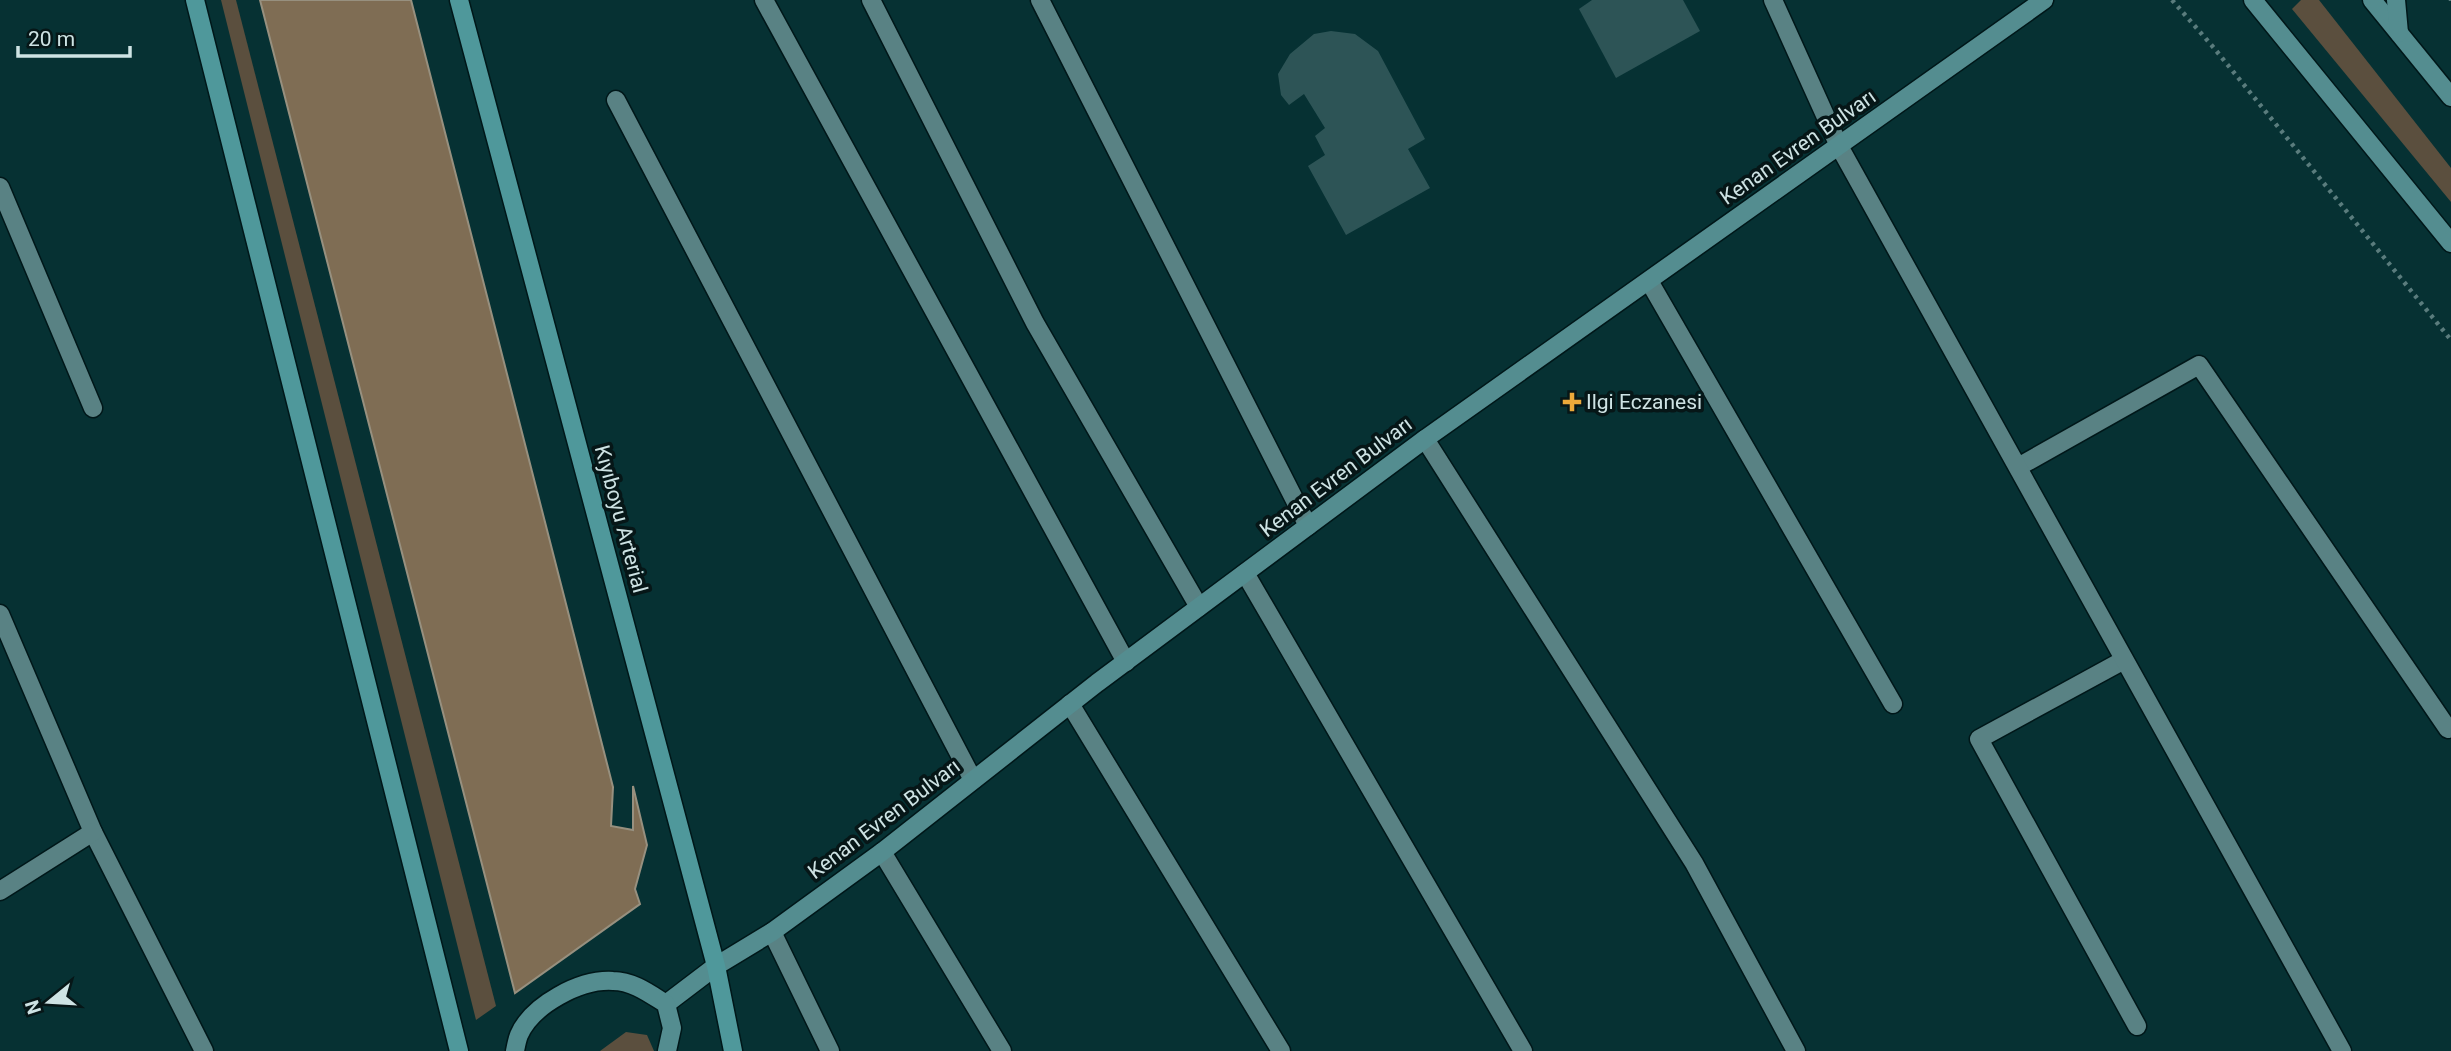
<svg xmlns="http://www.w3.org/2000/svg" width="2451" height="1051" viewBox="0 0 2451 1051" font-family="Roboto,sans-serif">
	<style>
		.green { fill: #5b4f3e }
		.water { fill: #7f6d54; stroke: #97907f; stroke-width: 2 }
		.building { fill: #2d5456 }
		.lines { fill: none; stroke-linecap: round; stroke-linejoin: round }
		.minor-casing { stroke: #001719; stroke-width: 21 }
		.tertiary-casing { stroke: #001719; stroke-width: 21 }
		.secondary-casing { stroke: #001719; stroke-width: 21 }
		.primary-casing { stroke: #001719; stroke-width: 21 }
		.path { stroke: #5a7c7d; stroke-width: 4.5; stroke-dasharray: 3.5 5; stroke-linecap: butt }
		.minor { stroke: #598284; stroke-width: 18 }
		.tertiary { stroke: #598284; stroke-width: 18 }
		.secondary { stroke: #548d90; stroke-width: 18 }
		.primary { stroke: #4f989b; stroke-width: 18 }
		.poi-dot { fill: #eba93a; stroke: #061617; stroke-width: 2.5 }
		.labels { text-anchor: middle; stroke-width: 7; stroke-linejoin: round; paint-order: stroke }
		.street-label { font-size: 21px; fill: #cee3e4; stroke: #061617 }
		.poi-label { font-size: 21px; fill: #cee3e4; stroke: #061617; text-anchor: start }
	</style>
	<rect width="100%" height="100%" fill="#063133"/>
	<g class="green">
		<path d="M221,0h15l260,1006 -20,14z"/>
		<path d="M2301,0h18l132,168v34l-159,-193z"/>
		<path d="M626,1032l21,3 7,16h-54z"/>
	</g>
	<path class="water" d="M260,0h151l202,787 -2,39 22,4v-44l14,59 -12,44 5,15 -125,89z"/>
	<g class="building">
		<path d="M1592,0h91l17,31 -84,47 -37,-69z"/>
		<path d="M1331,31l24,3 23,17 47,88 -17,10 22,39 -84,47 -38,-69 17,-11 -10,-19 10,-8 -21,-34 -15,11 -8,-10 -3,-21 12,-20 24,-20z"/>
	</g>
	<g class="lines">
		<g class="minor-casing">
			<g id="minor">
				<path d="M764,0l362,662"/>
				<path d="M871,0l164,323 164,284"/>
				<path d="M1040,0l268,526"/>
				<path d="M1773,0l66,146"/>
				<path d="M616,100l357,680"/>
				<path d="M0,187l93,221"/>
				<path d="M1649,281l244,423"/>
				<path d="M1425,439l269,424 102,188"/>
				<path d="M2018,467l181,-102 249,364 3,-2"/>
				<path d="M1245,573l278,478"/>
				<path d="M0,614l93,218 111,219"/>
				<path d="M2124,660l-145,79 158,287"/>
				<path d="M1070,704l211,347"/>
				<path d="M882,852l120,199"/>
				<path d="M0,891l93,-59"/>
				<path d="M772,932l58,119"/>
			</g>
		</g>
		<g class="tertiary-casing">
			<path id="tertiary" d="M1839,146l503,905"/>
		</g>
		<g class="secondary-casing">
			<g id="secondary">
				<path d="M2253,0l198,243"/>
				<path d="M2372,0l79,97"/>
				<path d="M2396,0l3,33"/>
				<path d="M666,1004l50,-38 56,-34 110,-80 215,-169 328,-244 619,-439"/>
				<path d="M515,1051c1,-5 2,-11 4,-16 13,-30 61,-56 94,-54 20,0 37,13 53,23l6,24 -5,23"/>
			</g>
		</g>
		<g class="primary-casing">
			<g id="primary">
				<path d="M195,0l264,1051"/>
				<path d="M459,0l257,966 17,85"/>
			</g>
		</g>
		<g class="path">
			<path d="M2172,0l42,48 237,292"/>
			<path d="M2451,0v1"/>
		</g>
		<use href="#minor" class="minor"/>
		<use href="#tertiary" class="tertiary"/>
		<use href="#secondary" class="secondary"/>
		<use href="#primary" class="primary"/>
	</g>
	<path class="poi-dot" d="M1568.5 391.5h7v7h7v7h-7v7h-7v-7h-7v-7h7z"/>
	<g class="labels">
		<g class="street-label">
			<text transform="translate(1798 147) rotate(-35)" y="7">Kenan Evren Bulvarı</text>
			<text transform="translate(1336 477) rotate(-37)" y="7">Kenan Evren Bulvarı</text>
			<text transform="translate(621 519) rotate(75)" y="7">Kıyıboyu Arterial</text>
			<text transform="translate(884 819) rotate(-37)" y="7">Kenan Evren Bulvarı</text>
		</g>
		<g class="poi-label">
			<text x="1586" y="409">Ilgi Eczanesi</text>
		</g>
	</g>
	<g transform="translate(49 1002) rotate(252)" stroke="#061617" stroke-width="5" paint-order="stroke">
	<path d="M0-5L12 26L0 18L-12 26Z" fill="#cee3e4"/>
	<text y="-10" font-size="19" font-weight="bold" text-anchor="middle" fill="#cee3e4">N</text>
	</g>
	<path d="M18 46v10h112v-10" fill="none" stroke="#cee3e4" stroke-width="3.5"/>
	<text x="28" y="46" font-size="21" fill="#cee3e4" stroke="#061617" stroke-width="5" paint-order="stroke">20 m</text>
</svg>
